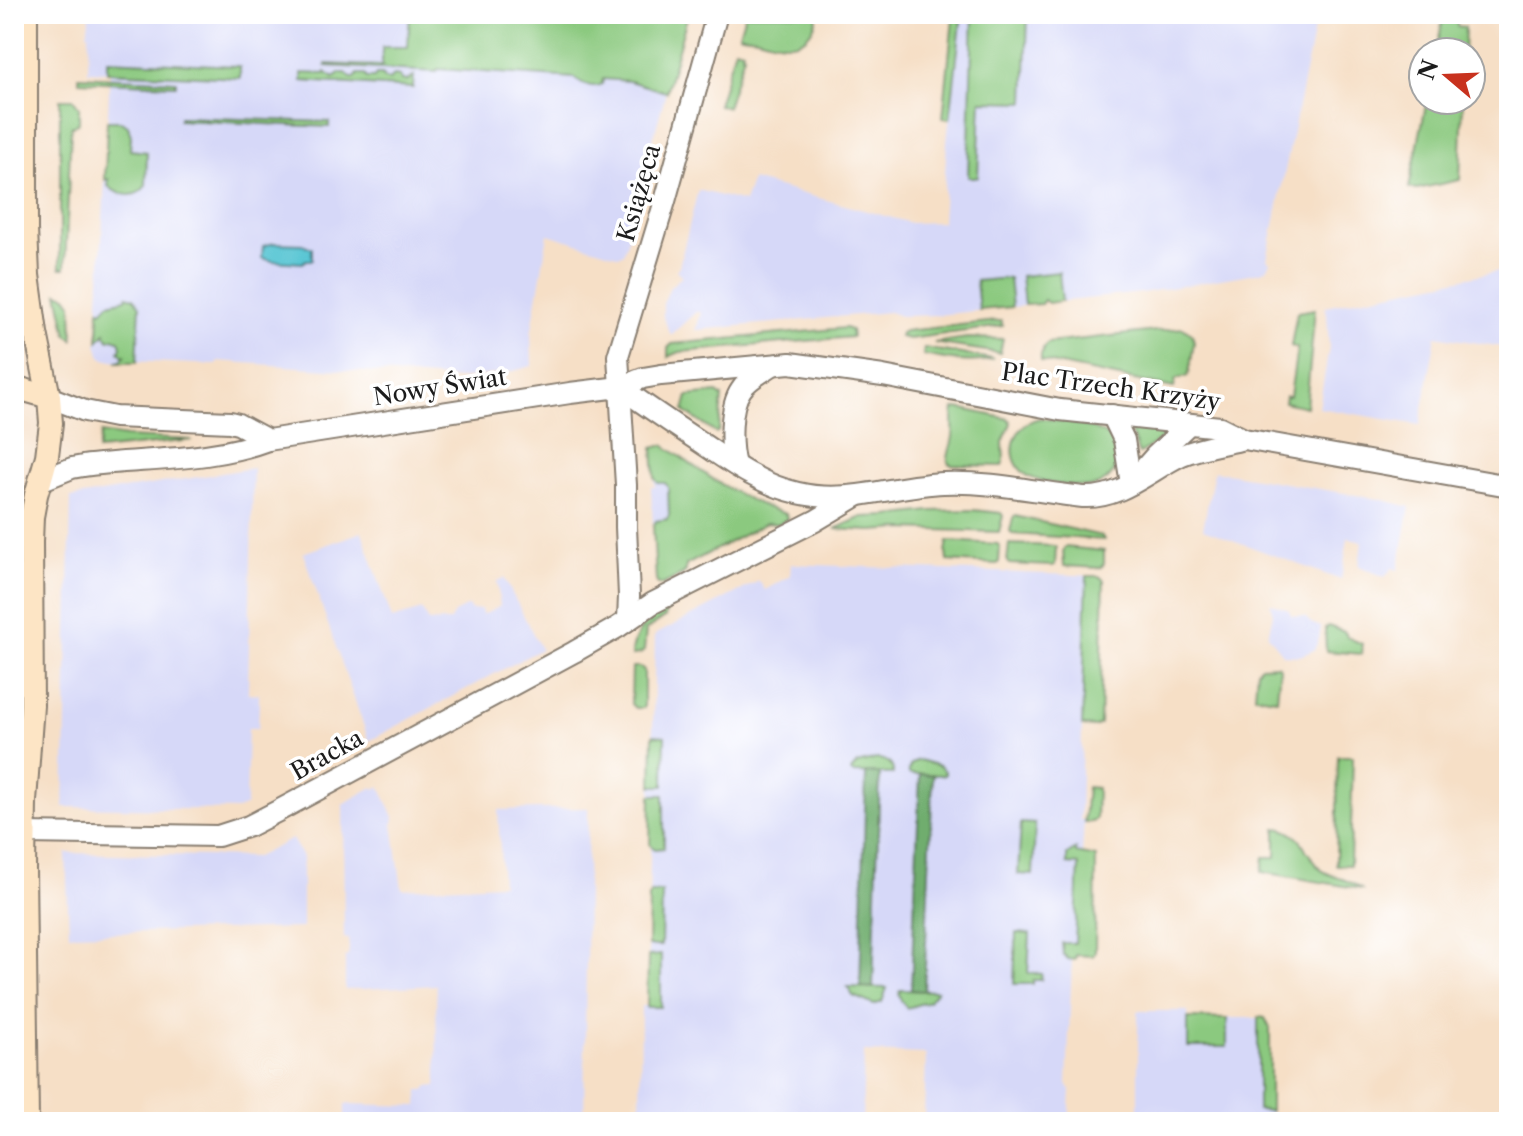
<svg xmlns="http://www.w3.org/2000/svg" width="1523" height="1136" viewBox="0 0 1523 1136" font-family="'Libre Caslon Text',serif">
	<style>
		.built { fill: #d6d8f8 }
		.green { fill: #8bc97f; stroke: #54724e; stroke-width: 2 }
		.forest { fill: #70ad6e; stroke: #466445; stroke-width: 2 }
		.water { fill: #5ac6d4; stroke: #3b7178; stroke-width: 2 }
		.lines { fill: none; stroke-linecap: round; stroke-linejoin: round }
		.tertiary-casing { stroke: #897e71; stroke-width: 24 }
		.secondary-casing { stroke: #897e71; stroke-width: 26 }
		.tertiary { stroke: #fff; stroke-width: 20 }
		.secondary { stroke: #fde5c5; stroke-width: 22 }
		.labels { text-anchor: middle; stroke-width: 7; stroke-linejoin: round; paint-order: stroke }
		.street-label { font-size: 24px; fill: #1c1c1c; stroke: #fff }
	</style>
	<rect width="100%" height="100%" fill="#fff"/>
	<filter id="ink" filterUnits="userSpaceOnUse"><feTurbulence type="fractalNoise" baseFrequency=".0125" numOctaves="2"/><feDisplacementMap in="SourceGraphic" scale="16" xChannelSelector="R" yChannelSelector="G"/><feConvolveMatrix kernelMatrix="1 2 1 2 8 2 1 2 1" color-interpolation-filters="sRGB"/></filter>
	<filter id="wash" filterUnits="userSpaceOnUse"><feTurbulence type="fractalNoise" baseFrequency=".006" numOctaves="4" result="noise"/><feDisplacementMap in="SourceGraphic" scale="32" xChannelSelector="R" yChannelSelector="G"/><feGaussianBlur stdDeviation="1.8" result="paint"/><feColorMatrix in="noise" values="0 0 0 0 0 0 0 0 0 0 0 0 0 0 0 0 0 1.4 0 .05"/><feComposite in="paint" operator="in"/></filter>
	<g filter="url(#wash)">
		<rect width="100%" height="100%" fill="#f6dfc6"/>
		<g class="built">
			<path d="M90,14h320l-2,33 70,24 151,10 37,11 -25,91 4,3 -22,68h-2l-1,2 -72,-22 -17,101 1,31 -22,6 -50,7 -242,-18 -1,4 -110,-5 -6,-3 -4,-13 13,-272 -22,-1 1,-37 -2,-1z"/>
			<path d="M962,14h355l-50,245 3,3 -4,7 -5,3 -120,21 -93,10 -4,-3 -3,4 -103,11 -38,1 -11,-4 -193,18 5,-17 -4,-2 -26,24 -8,-18v-13l7,-17 12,-11 -6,-6 3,-3 19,-77 46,12 8,-22 159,43 31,-1 5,-81z"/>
			<path d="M1509,269v79l-73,-12 -16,89 -101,-17 10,-60 -2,-34 -2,-8z"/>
			<path d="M253,468l-5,225 11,1v10l-1,24h-10l-2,77 -8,5 -174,-3 7,-309z"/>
			<path d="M1214,471l165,28 31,8 -12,63 -6,-2 -7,9 -26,-11 3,-24 -14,-4 -7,42 -138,-51z"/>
			<path d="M654,478l2,4 9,1 3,4 1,28 -3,5 -12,2 -1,4 -2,-39h4z"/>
			<path d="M362,532l30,87 30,-9 6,12 22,-1 4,-8 14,-7 3,4 10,-1 1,5 5,-1 13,-7 -3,-25 7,-3 37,71 -172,92 -66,-188z"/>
			<path d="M791,564l308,12 5,4 -4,144 -5,3 -13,-1 -2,94h4l-2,34 -6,-1 -9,10 12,1 -4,79h-13l6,16 4,1 -5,124 4,6 -2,32h-145l2,-68 -62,-2 -2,70h-222l1,-116h6l8,-371 104,-54 6,9 25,-14z"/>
			<path d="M1270,603l19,7 2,5 14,2 6,6 10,4 -2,12 -5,11 -14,6 -16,-1 -16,-20 5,-21z"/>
			<path d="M380,786l14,31 -1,7 9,65 100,-5 -4,-74 90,-2 -4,314h-239v-18l73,2 1,-16h7v-3l11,-1 -1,-101 -91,5v-33l3,-1 1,-8 -1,-9 -4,-1 -1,-134 30,-17 1,2z"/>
			<path d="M292,839l10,17v72l-233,6 -3,-81 190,4z"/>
			<path d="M1138,1011h50v7h77l5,10v94h-132z"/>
		</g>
		<g class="green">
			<path d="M410,14h278l-22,78 -37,-11 -26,-2 -1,5c-9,5 -20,0 -27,-6l-137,-9 -1,3 -111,-6v-2l56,2v-19h26z"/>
			<path d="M745,14h73c-9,37 -32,31 -61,23 -9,-2 -10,0 -18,-3z"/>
			<path d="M957,14h5l-12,105 -7,-1 10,-100z"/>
			<path d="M973,14h55l-3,88 -44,-1 -3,76h-10z"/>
			<path d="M1444,14h13v12l8,1 -1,25h-28z"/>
			<path d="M735,48l8,2 -1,5h2l-17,52 -9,-2z"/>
			<path d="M107,60l130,6 3,1v11l-133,-6z"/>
			<path d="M326,72l7,6 4,-2 3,-3h6l5,5h4l3,-4h6l3,4h7l2,-3h6l2,4 5,1 5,-5 6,1 2,4 5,1 7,-5 -1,12 -111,-7v-8l23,1z"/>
			<path d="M79,76l97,5v4l-97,-4z"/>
			<path d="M60,99h13l6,8v15l-8,5 -6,141h-5z"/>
			<path d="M1427,100h36l-3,80 -43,9 -8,-1z"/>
			<path d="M179,117l150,5v5l-150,-7z"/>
			<path d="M107,121h12l9,5 3,10 -1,14 17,2 -1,33c-9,15 -27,11 -38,1l1,-7 -4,1z"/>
			<path d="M1059,272l3,29 -14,2 -4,-3 -3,4 -17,1 -3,-29z"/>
			<path d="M1009,278l3,29 -33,3 -3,-29z"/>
			<path d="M58,293l9,3 5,7 1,36 -6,-4z"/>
			<path d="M127,296l7,2 6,8 -3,56h-21l5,-2 5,-5 -3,1 -4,-5 2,-4 -2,-7 -6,-2 -4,2 -5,-6 2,-3 -8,10 1,-32 3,2 7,-8 17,-4z"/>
			<path d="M1315,309l-9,98 -22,-5 1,-6h5l7,-48 -6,-2 6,-34z"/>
			<path d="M998,321h3l2,5 -94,13 -9,-2 1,-4 4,-2z"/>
			<path d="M845,328l6,2 1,7 -172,15 -12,5v-9l4,-4z"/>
			<path d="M1183,328l9,6 2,8 -5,32 -2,3 -11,2 -2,9 -133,-27c-1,-6 2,-15 7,-18z"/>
			<path d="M967,338l36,1 -3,14 -66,-10z"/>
			<path d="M924,348l69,11c-23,6 -47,0 -70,-4z"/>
			<path d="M717,393l5,4 -3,33 -3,3 -32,-22 4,-15z"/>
			<path d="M958,408l51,11 2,4 -8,19 1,20 -1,4 -51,-1 -4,-2c-1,-9 4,-17 5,-27 1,-9 -1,-19 1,-27z"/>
			<path d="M1041,418c18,3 52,7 66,18 23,18 6,52 -21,51 -15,-1 -50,-4 -61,-13 -22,-18 -11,-52 16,-56z"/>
			<path d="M1129,428l38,3 1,1 -7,7 -22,15z"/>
			<path d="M101,433l25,4 66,3 -94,10z"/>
			<path d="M664,445c37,27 77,56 122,69l1,5 -8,5 -13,-1 -80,42v6l-3,3 -21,11 -4,-1 -2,-3 -3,-55 3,-5 11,-2 2,-4 -1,-28 -3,-4h-7l-3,-4 -2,-31z"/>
			<path d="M973,510l28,3 2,3 -4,16 -99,-3 -28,2 -37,-2 27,-12 26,-1 42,-5z"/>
			<path d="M1015,516l87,20 2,4 -92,-6 -2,-3 3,-13z"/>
			<path d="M948,541l50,3 2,2 -1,16 -2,2 -50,-3 -1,-9z"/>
			<path d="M1009,544l45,2 2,2 -1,17 -3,1 -43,-2 -2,-2z"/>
			<path d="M1065,547l39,4v13l-4,4 -36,-2 -1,-16z"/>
			<path d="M1087,576h12l5,4 -4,144 -5,3 -13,-1z"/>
			<path d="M664,607l2,6 -1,4 -19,13 -2,21 -4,3 -8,1c0,-13 7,-23 14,-33l2,1 2,-1 -2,-4z"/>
			<path d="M1328,626l17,6 2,5 15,7v10l-36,-3 -1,-23z"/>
			<path d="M1278,665l2,3 -3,31 -22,-3 2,-26 4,-4z"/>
			<path d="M632,667h8l4,4v37h-9l-4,-4z"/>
			<path d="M653,735l12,1 -1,50h-12z"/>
			<path d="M1338,756h15l-3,109h-14z"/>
			<path d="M877,759c9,0 17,6 16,15l-41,-1 -1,-2 6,-7z"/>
			<path d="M919,760l21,6 5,6v3l-36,-1c-1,-7 3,-12 10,-14z"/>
			<path d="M1087,787l10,1 -1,31 -4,3h-8z"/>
			<path d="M651,795h13v53l-9,1 -5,-4z"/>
			<path d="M1021,823l14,1 -2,51 -15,-1z"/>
			<path d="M1276,828c14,1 26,11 31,24l3,1c8,27 32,20 51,36l-99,-17 2,-15h12z"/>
			<path d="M1076,849v4l20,4 -1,95 -2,4 -17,-1 -1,5 -7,-1 -5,-5 -1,-11h13l4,-78 -12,-1v-9z"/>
			<path d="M662,892l-1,54h-13l1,-50 2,-3z"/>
			<path d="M1016,933l14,1 -2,39 14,1 -1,6h-8v4h-19z"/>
			<path d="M661,955v52h-14l1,-51z"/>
			<path d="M848,987l39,1 -5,14 -8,3 -21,-9z"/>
			<path d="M900,990l37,1 -8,10 -22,7c-5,-5 -10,-11 -7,-18z"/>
			<path d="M1258,1017l7,1 5,10v83l-12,-1z"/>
			<path d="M1188,1018l39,1v28h-39z"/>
		</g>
		<g class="forest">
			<path d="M866,773l14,1 -7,214 -13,-1z"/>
			<path d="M920,774l13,1 -9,216 -13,-1z"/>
		</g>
		<path class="water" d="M274,243l28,1 10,4v12h-6l-4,3 -29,-2 -11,-3 1,-12z"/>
	</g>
	<g filter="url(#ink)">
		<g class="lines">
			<g class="tertiary-casing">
				<g id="tertiary">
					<path d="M620,387c26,19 53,37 80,55 31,21 61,43 98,51 49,12 96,-8 145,-10 48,-2 94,9 140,14 38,2 67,-27 99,-42 20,-8 42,-11 62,-16"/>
					<path d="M49,397l36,14 30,6 115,5 8,2 30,16"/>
					<path d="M1112,415l12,25 7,44"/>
					<path d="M735,465c-5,-19 -6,-58 6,-75 7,-11 20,-17 30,-24"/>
					<path d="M1141,472l14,-16 34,-32"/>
					<path d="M40,481l32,-13 11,-2c62,-8 126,-4 185,-26l302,-47 50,-6 23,-9 18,-3 129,-12 93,13 177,34 160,17 24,12 265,47"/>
					<path d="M628,620l1,-24 -3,-69v-42l-8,-129 47,-155 52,-187"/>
					<path d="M25,833l193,3 31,-10 29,-15 296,-159 44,-25 35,-24 162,-82 42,-25"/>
				</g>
			</g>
			<g class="secondary-casing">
				<g id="secondary">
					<path d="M26,14v215l2,46 8,58 13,64 2,26 -4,33 -11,39 -4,22 -1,25 1,163 -7,96 -1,68 3,253"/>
					<path d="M14,387l35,10"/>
				</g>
			</g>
			<use href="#tertiary" class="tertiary"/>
			<use href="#secondary" class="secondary"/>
		</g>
	</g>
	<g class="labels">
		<g class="street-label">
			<text transform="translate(639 193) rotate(-74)" y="8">Książęca</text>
			<text transform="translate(440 387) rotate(-9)" y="8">Nowy Świat</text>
			<text transform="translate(1111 387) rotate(8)" y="8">Plac Trzech Krzyży</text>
			<text transform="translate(327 755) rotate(-29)" y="8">Bracka</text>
		</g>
	</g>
	<rect width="1523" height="1136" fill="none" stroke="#fff" stroke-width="48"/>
	<g transform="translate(1447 76) rotate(289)"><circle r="38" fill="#ffffff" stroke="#a4a4a4" stroke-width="2"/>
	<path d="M0-6L14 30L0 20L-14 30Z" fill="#c8321e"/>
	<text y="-12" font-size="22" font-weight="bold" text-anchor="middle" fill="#1c1c1c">N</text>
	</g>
</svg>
